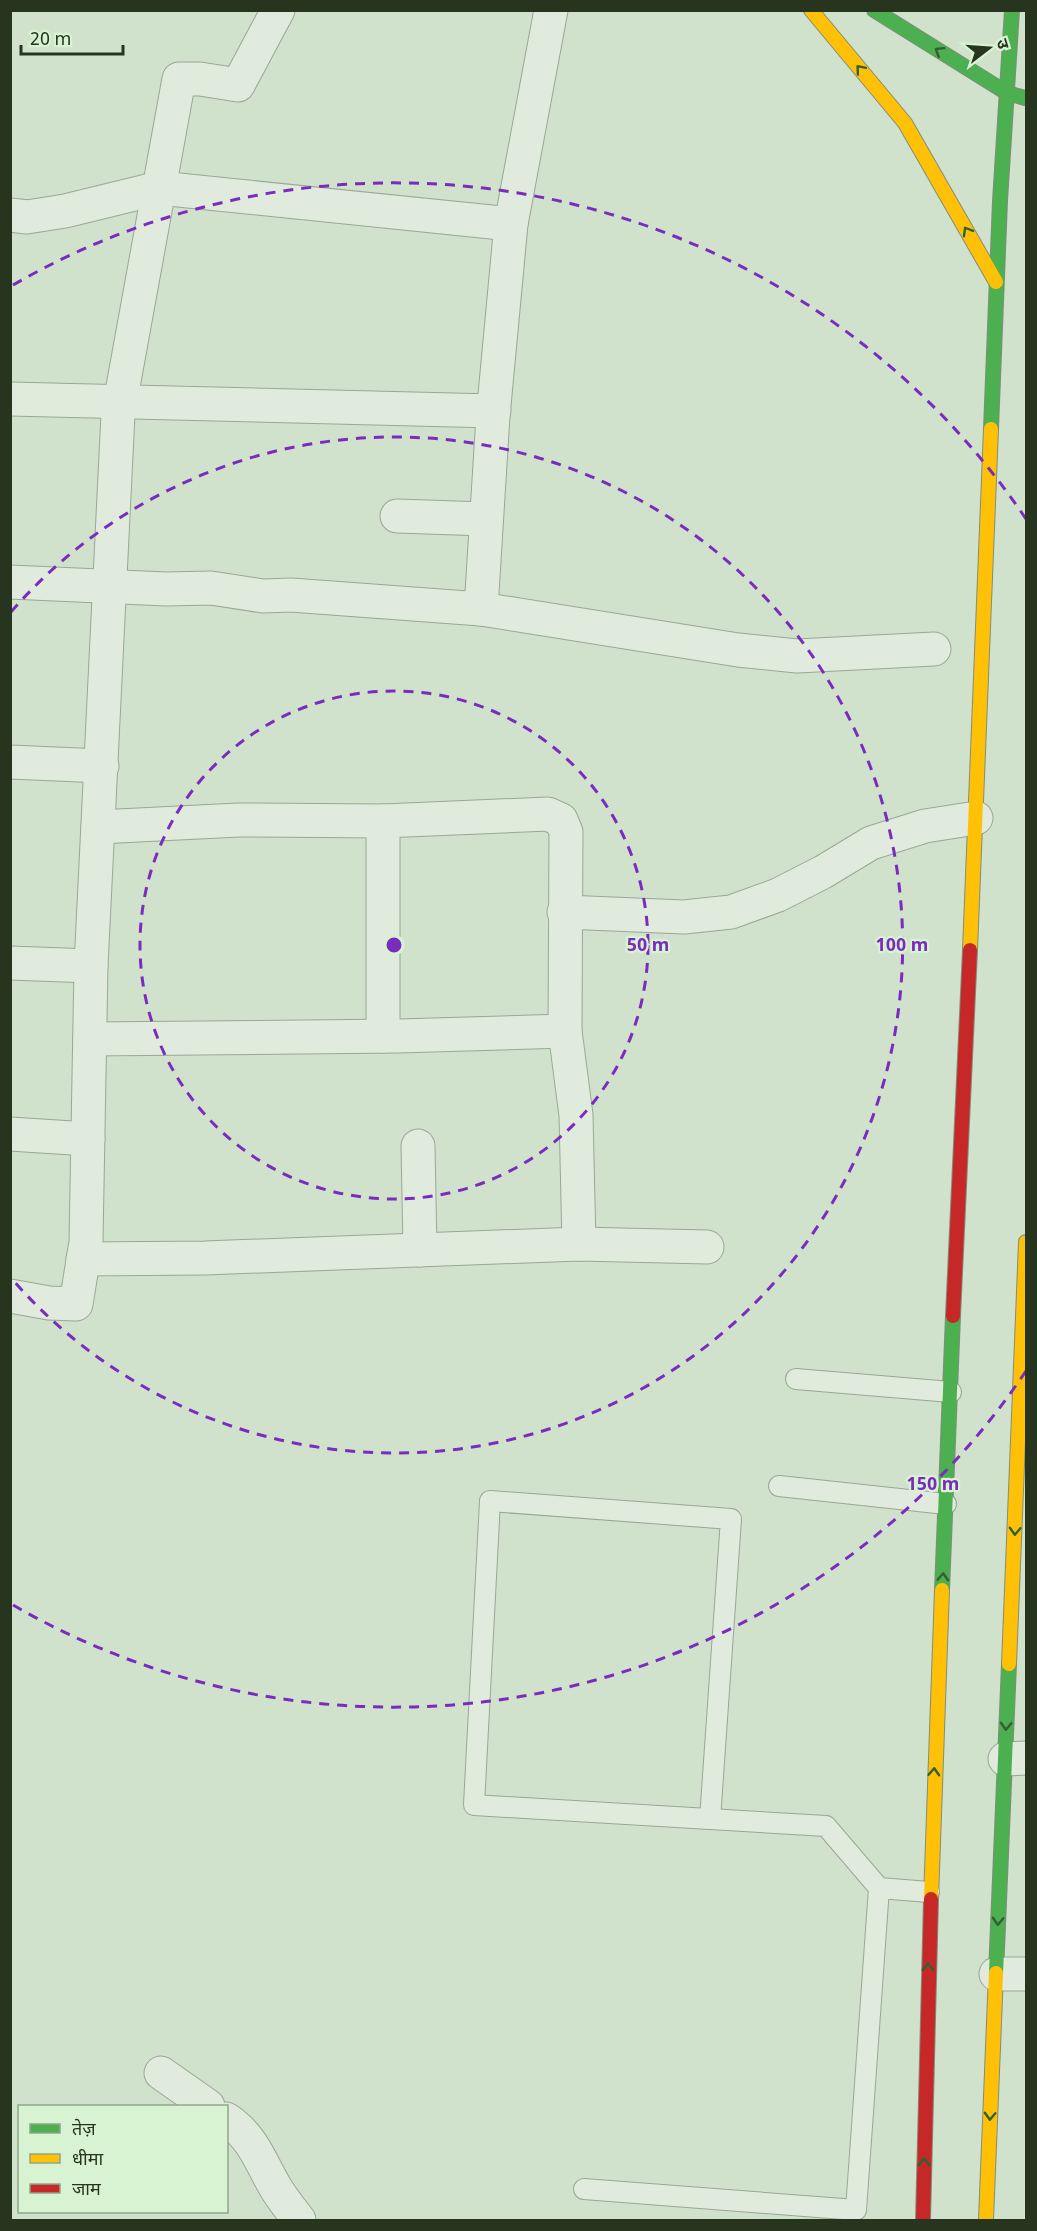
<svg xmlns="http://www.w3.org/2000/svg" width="1037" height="2231" viewBox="0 0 1037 2231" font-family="Georgia,'Noto Sans Devanagari',serif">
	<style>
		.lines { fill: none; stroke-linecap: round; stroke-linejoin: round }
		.lane-casing { stroke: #9aa795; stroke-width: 22 }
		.street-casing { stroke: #9aa795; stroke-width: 35 }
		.fast-casing { stroke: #808d7c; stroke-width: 16 }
		.slow-casing { stroke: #808d7c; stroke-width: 16 }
		.jam-casing { stroke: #808d7c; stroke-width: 16 }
		.lane { stroke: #e0eadd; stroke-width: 20 }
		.street { stroke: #e0eadd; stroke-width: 33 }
		.fast { stroke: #4caf50; stroke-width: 14 }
		.slow { stroke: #ffc107; stroke-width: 14 }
		.jam { stroke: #c62828; stroke-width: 14 }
		.oneway { stroke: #346030 }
		.ring { fill: none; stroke: #7b2cbf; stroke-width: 3; stroke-dasharray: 10 8 }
		.centre { fill: #7b2cbf; stroke: #d8f3d2; stroke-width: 3 }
		.ring-label { font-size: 18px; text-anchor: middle; font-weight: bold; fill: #7b2cbf; stroke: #d8f3d2; stroke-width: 4.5; stroke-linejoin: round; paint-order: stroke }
	</style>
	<rect width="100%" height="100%" fill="#d0e2cc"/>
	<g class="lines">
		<g class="lane-casing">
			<g id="lane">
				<path d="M796,1379l155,13"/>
				<path d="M779,1486l167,18"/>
				<path d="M710,1819l21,-300 -241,-18 -16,304 352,21 53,62"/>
				<path d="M584,2189l272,21 23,-322 50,4"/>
			</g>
		</g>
		<g class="street-casing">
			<g id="street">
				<path d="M10,215l17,2 38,-6 94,-23 352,36"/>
				<path d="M10,399l484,12"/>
				<path d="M397,516l89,3"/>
				<path d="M10,582l156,7 45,-1 52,8 28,-1 190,14 12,-193 18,-192 40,-214"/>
				<path d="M481,609l257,41 59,6 137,-7"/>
				<path d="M10,762l92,4"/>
				<path d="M98,827l141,-7 144,1"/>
				<path d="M564,912l120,5 47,-5 47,-17 45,-23 48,-29 54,-17 51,-8"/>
				<path d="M10,963l81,3"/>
				<path d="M383,1036v-215l165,-7 13,6 5,12 -1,199"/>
				<path d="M90,1039l309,-3 166,-5 11,84 3,129"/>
				<path d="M10,1134l78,5"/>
				<path d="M418,1146l2,104"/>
				<path d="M83,1259l122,-1 374,-14 128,3"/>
				<path d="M10,1296l39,7 27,1 10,-62 5,-276 27,-552 61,-335h21l38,6 40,-75"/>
				<path d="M1005,1759l21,-1"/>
				<path d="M996,1974h30"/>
				<path d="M161,2073l47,33"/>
				<path d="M226,2119c28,18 35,45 51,71 7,11 15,21 22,30"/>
			</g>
		</g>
		<g class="fast-casing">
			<g id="fast">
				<path d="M874,10l133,83 18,5"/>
				<path d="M991,429l9,-228 12,-191"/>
				<path d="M942,1590l11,-274"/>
				<path d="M996,1973l13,-309"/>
			</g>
		</g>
		<g class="slow-casing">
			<g id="slow">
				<path d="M811,10l94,113 91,159"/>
				<path d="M970,950l21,-521"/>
				<path d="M1009,1664l17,-422"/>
				<path d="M931,1899l11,-309"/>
				<path d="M986,2220l10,-247"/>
			</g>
		</g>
		<g class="jam-casing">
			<g id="jam">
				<path d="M953,1316l17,-366"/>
				<path d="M923,2220l8,-321"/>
			</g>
		</g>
		<use href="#lane" class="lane"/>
		<use href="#street" class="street"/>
		<use href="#fast" class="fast"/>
		<use href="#slow" class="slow"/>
		<use href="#jam" class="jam"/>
	</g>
	<defs><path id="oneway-chevron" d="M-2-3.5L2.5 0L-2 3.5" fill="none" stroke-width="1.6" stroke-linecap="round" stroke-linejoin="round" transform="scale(1.5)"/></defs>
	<g class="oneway">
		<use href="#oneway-chevron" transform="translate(939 51) rotate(-148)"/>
		<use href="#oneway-chevron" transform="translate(860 69) rotate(-130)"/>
		<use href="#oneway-chevron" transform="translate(967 231) rotate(-120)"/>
		<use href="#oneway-chevron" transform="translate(1015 1531) rotate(92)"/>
		<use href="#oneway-chevron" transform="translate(943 1577) rotate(-87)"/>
		<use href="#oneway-chevron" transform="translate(1006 1726) rotate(92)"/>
		<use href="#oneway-chevron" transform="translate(934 1772) rotate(-87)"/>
		<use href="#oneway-chevron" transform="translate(998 1921) rotate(92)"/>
		<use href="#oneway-chevron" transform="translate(928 1967) rotate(-89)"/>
		<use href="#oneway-chevron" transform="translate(990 2116) rotate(92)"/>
		<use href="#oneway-chevron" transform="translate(924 2162) rotate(-89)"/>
	</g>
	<g class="ring">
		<circle cx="394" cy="945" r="254"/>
		<path d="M11 612A508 508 0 1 1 11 1278"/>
		<path d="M1026 1371A762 762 0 0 1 13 1605M13 285A762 762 0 0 1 1026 519"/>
	</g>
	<circle cx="394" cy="945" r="9" class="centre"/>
	<g class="ring-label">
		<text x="648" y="951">50 m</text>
		<text x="902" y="951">100 m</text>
		<text x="933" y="1490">150 m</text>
	</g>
	<rect width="1037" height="2231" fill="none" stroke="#27351e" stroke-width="24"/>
	<rect x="18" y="2105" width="210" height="108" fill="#d8f3d2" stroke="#91a78a" stroke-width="1.5"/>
	<rect x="30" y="2124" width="30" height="9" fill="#4caf50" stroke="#91a78a" stroke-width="1.5"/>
	<text x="72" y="2135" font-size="18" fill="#27351e">तेज़</text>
	<rect x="30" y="2154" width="30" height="9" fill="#ffc107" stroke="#91a78a" stroke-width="1.5"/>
	<text x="72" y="2165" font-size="18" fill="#27351e">धीमा</text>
	<rect x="30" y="2184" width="30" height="9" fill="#c62828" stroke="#91a78a" stroke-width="1.5"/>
	<text x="72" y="2195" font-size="18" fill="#27351e">जाम</text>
	<g transform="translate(989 48) rotate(73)" stroke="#d8f3d2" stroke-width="4.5" paint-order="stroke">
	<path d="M0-4.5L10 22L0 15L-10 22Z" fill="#27351e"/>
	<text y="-9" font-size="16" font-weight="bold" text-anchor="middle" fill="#27351e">उ</text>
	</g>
	<path d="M21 45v9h102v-9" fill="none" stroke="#27351e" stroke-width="3"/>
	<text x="30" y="45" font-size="18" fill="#27351e" stroke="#d8f3d2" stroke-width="4.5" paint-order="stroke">20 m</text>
</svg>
